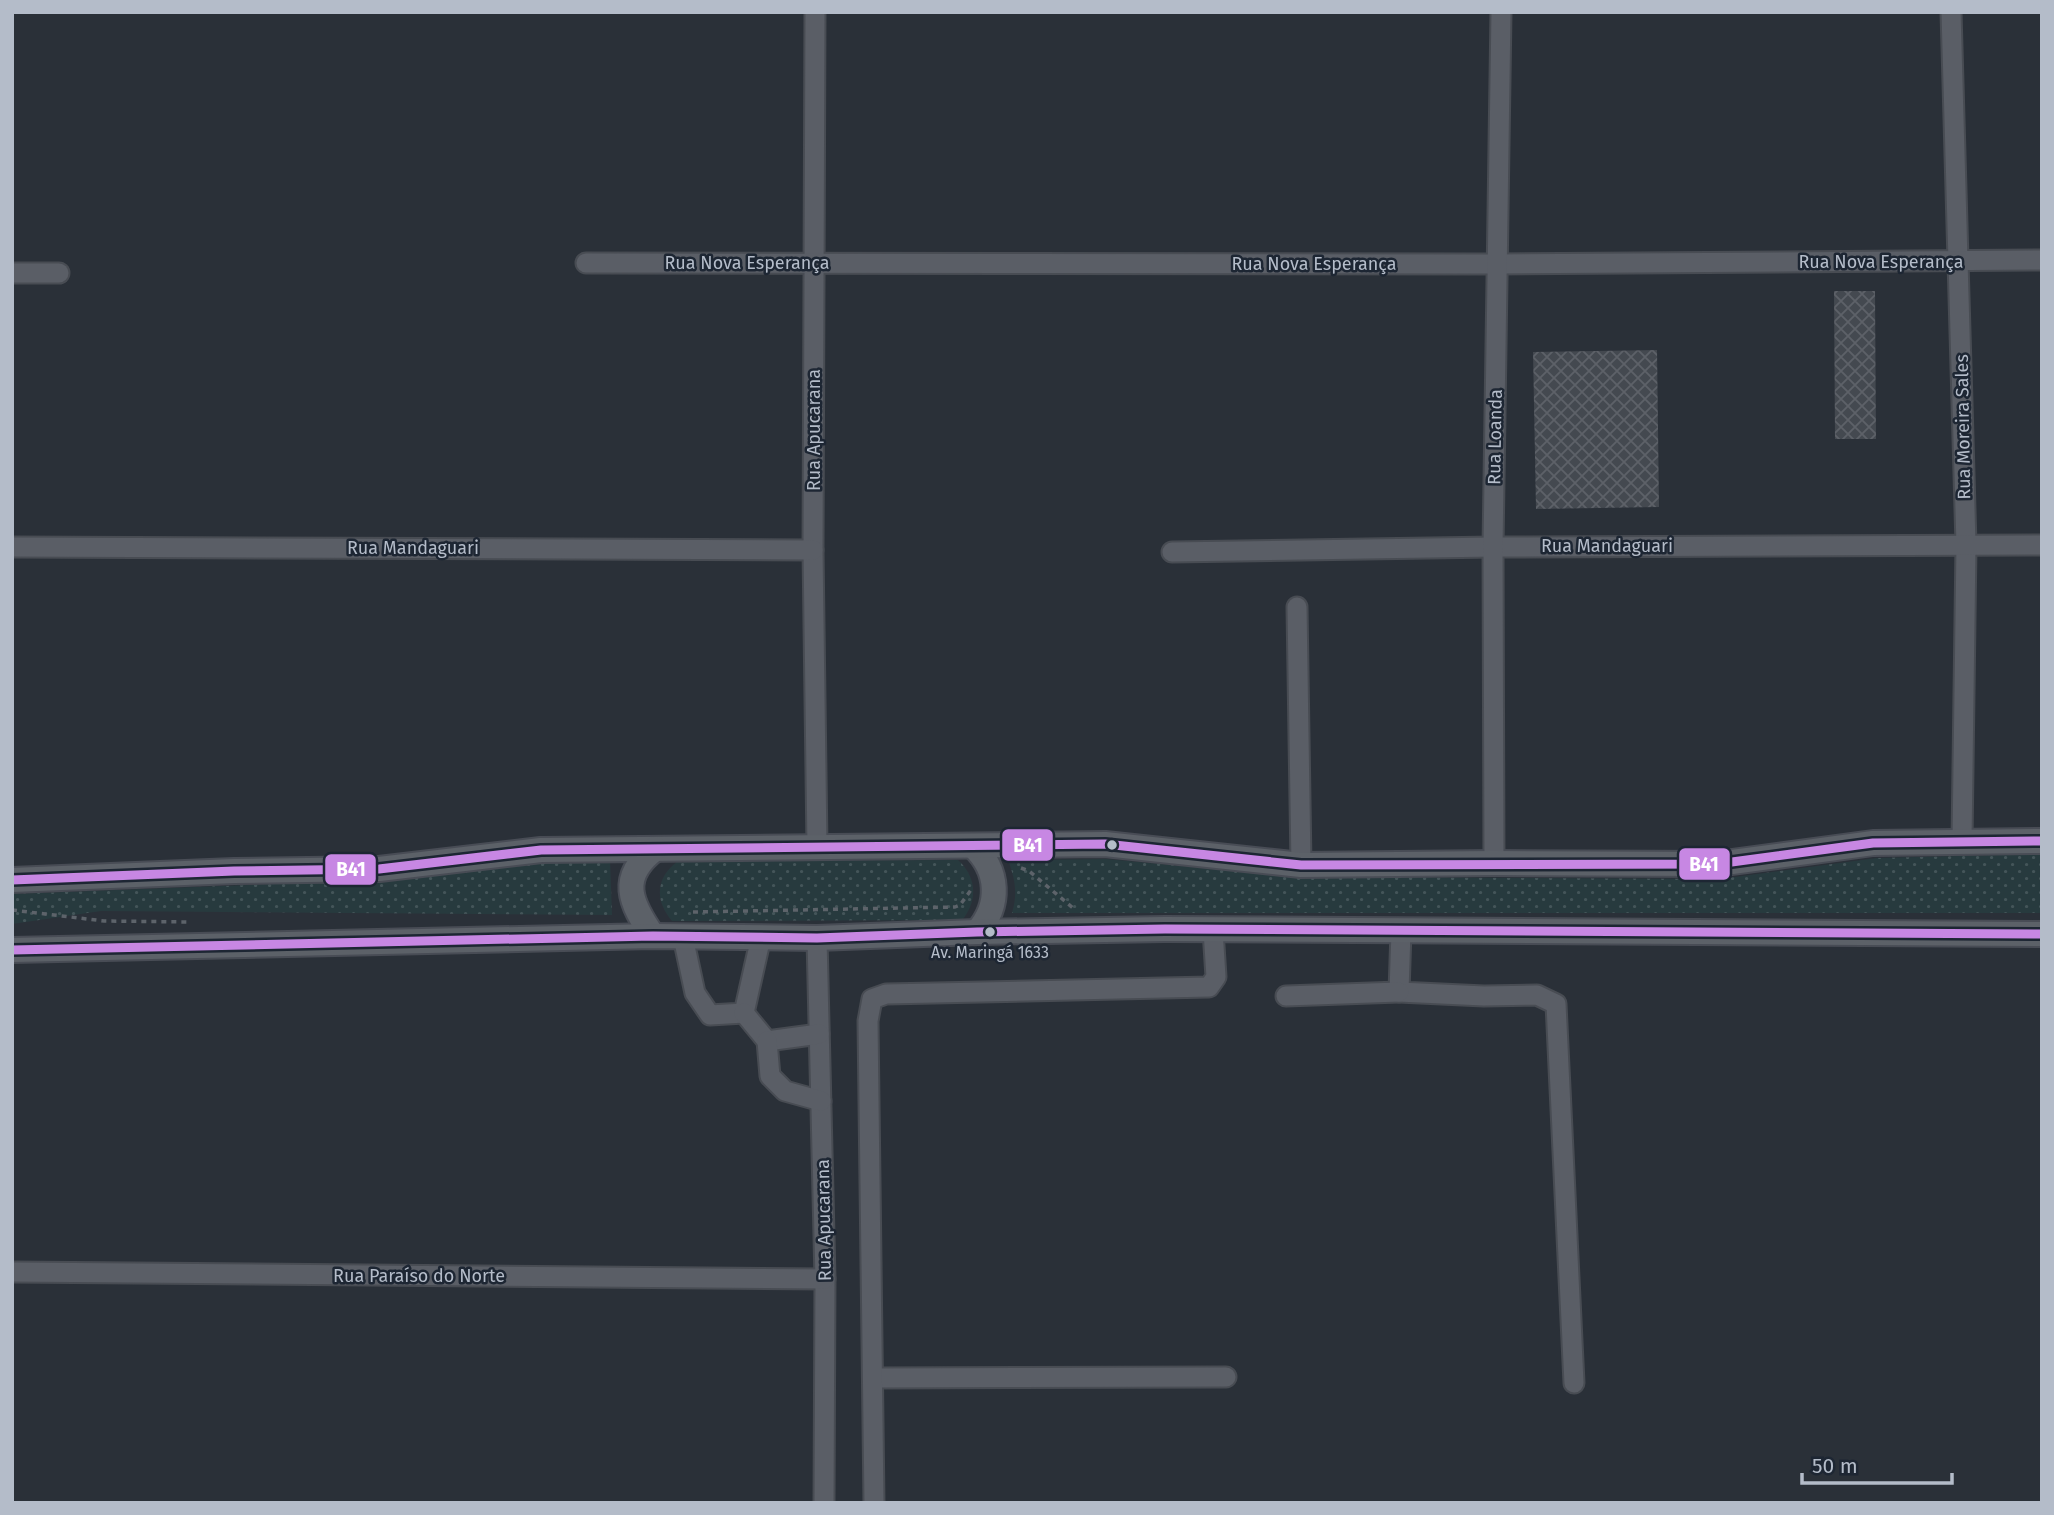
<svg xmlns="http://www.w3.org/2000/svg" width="2054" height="1515" viewBox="0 0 2054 1515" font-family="'Fira Sans',sans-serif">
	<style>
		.green { fill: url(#green-dots) }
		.building { fill: url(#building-cross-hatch) }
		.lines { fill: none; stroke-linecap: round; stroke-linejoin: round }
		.minor-casing { stroke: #484c53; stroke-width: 23 }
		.major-casing { stroke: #484c55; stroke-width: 28 }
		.path { stroke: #5d636a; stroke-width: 3.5; stroke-dasharray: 5 5; stroke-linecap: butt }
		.minor { stroke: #5a5e66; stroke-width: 19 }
		.major { stroke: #5c6168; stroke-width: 24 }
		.bus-1-casing { stroke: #1d2633; stroke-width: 14 }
		.bus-1 { stroke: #c787e3; stroke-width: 9 }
		.bus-dot { fill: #b4bcc9; stroke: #1d2633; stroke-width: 2.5 }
		.labels { text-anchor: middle; stroke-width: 5; stroke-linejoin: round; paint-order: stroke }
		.bus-label { font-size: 16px; fill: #b4bcc9; stroke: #1d2633 }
		.street-label { font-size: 18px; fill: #b4bcc9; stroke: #1d2633 }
		.line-badge { stroke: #1d2633; stroke-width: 2.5 }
		.badge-label { font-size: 19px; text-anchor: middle; font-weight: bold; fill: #fff }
	</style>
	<defs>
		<pattern id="green-dots" width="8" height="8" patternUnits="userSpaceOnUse" patternTransform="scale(1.75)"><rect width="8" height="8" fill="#273a3e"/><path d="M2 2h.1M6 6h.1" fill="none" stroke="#445559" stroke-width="1.8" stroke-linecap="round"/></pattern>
		<pattern id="building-cross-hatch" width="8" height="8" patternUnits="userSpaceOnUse" patternTransform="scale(1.75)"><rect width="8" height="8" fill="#444950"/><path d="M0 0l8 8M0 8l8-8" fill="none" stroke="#5d6168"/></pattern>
	</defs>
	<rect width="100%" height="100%" fill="#2a3038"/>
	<g class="green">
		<path d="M2042,854v59h-1030c6,-20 3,-34 -4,-53l98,-1 194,18 420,2 157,-21z"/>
		<path d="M540,859h70l2,56 -511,-4 -89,13v-30l367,-14z"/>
		<path d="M958,860c19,17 20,41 4,60l-290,1c-18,-21 -16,-44 6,-60z"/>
	</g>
	<g class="building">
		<path d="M1834,291h41l1,148h-41z"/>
		<path d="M1657,350l2,157 -123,2 -3,-157z"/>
	</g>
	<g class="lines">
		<g class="minor-casing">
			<g id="minor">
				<path d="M815,12l-2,538 4,297"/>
				<path d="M1951,12l15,533 -4,297"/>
				<path d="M586,263l910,1 546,-4"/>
				<path d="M12,273h47"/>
				<path d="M12,547l801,3"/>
				<path d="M1172,552l321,-5 549,-2"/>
				<path d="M1297,607l4,258"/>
				<path d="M1494,863l-1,-316 8,-535"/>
				<path d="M1401,931l-2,61 85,4 53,-1 19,9 18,379"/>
				<path d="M683,937l12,56 15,22 34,-2 17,-76"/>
				<path d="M817,938l8,341 -1,224"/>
				<path d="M1286,996l113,-4"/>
				<path d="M744,1013l23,28 52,-7"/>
				<path d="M767,1041l3,35 15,15 36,10"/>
				<path d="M12,1272l813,7"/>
				<path d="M873,1378l353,-1"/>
				<path d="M874,1503l-6,-482 4,-22 14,-5 323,-7 7,-10 -3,-47"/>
			</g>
		</g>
		<g class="major-casing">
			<g id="major">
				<path d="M973,846c26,24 28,59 4,86"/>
				<path d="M12,880l222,-9 145,-2 162,-19 564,-6 196,21 193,-2 223,1 156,-21 169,-2"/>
				<path d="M653,936c-23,-33 -35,-59 2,-87"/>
				<path d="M12,950l641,-14 164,2 160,-6 188,-3 877,5"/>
			</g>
		</g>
		<g class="path">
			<path d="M1021,868l8,3 44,37"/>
			<path d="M12,910l92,11 87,1"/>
			<path d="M693,912l262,-5 5,-2 11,-15"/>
		</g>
		<use href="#minor" class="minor"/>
		<use href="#major" class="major"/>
		<g class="bus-1-casing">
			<g id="bus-1">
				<path d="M12,880l222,-9 145,-2 162,-19 564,-6 196,21 416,-1 156,-21 169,-2"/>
				<path d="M12,950l641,-14 164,2 160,-6 188,-3 877,5"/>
			</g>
		</g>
		<use href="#bus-1" class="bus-1"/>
	</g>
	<g class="bus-dot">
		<circle cx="1112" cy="845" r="6"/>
		<circle cx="990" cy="932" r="6"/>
	</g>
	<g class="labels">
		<g class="bus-label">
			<text x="990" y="958">Av. Maringá 1633</text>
		</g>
		<g class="street-label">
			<text x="1881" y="268">Rua Nova Esperança</text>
			<text x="747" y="269">Rua Nova Esperança</text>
			<text x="1314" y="270">Rua Nova Esperança</text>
			<text transform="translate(1963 427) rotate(-91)" y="6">Rua Moreira Sales</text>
			<text transform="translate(814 430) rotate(-90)" y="6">Rua Apucarana</text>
			<text transform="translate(1495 437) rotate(-89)" y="6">Rua Loanda</text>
			<text x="1607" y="552">Rua Mandaguari</text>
			<text x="413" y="554">Rua Mandaguari</text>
			<text transform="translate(824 1220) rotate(-91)" y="6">Rua Apucarana</text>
			<text x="419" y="1282">Rua Paraíso do Norte</text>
		</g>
	</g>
	<g class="line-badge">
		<rect x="1001" y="828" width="53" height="34" rx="7" fill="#c787e3"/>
		<rect x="1678" y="847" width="53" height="34" rx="7" fill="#c787e3"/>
		<rect x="324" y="853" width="53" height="33" rx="7" fill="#c787e3"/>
	</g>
	<g class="badge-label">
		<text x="1028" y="852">B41</text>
		<text x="1704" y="871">B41</text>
		<text x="351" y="876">B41</text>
	</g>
	<rect width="2054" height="1515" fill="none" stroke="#b4bcc9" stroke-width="28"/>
	<path d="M1802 1473v10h150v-10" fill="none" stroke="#b4bcc9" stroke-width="3.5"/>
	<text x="1812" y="1473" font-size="21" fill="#b4bcc9" stroke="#1d2633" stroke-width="5" paint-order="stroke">50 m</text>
</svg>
